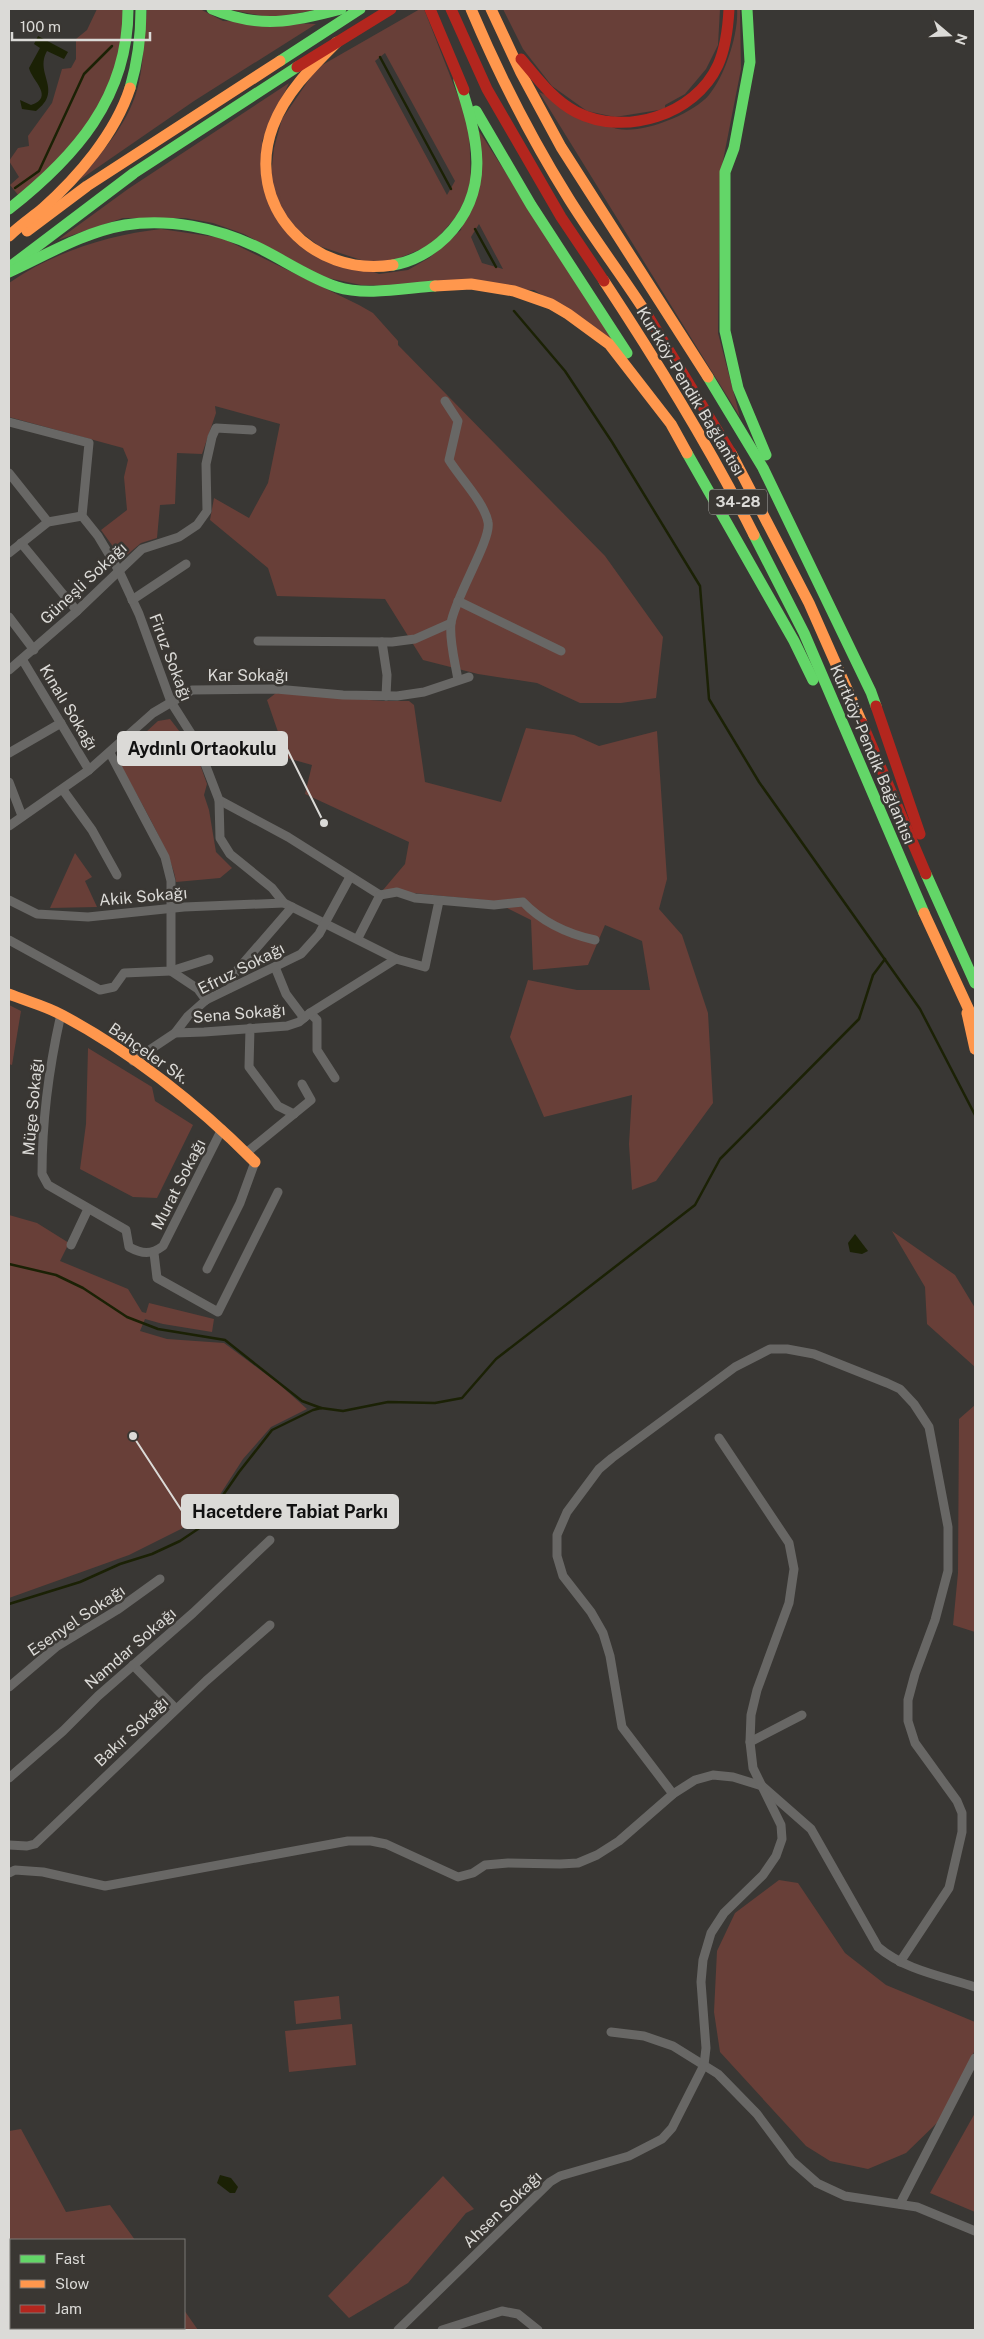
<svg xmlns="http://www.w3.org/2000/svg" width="984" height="2339" viewBox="0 0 984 2339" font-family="'Public Sans',sans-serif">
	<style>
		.green { fill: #683f38; fill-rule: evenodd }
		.water { fill: #1b2105 }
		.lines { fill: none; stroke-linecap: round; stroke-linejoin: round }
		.stream { stroke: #1b2105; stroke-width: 2.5 }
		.street { stroke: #686765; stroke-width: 9 }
		.fast { stroke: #63d668; stroke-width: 11 }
		.slow { stroke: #ff974d; stroke-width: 11 }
		.jam { stroke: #b3261e; stroke-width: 11 }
		.labels { text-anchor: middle; stroke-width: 5; stroke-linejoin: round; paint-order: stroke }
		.shield { fill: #3a3733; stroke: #aba9a6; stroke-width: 1 }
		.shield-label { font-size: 15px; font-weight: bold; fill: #dbdad7 }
		.street-label { font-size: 16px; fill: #dbdad7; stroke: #3a3733 }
		.leader { fill: none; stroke: #dbdad7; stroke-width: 2 }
		.callout-dot { fill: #dbdad7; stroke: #3a3733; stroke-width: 2 }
		.callout { fill: #dbdad7; stroke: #dbdad7; stroke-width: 2 }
		.callout-label { font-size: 18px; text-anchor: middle; font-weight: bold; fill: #111 }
	</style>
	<rect width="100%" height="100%" fill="#393734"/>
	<g class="green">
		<path d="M97,9h30l2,20 -26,75 -45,59 -39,33 -9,-11 9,-8 -10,-16 9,-13 11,-2 -1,-10 24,-33 10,-34 9,-1 5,-9v-20l11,-9z"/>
		<path d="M147,9h53l23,12 93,3 -122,77 -116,80c25,-30 53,-60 61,-99 5,-23 5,-49 8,-73z"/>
		<path d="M227,9h93l-47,9z"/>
		<path d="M420,9h4l45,115 2,63 -14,29 -26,29 -34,14 -27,4 -51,-17 -21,-16 -16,-20 -11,-35 3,-27 8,-29 35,-51zM385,53l70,128 -8,14 -72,-134z"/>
		<path d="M503,9h217l-2,36 -12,24 -21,25 -20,11v4l-50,8 -28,-6 -35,-25 -29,-37z"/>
		<path d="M737,9h3l1,60 -21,107 -2,157 22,84 -201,-325c20,9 39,18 59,28 6,3 14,8 20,9 25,5 75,-15 91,-34 16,-19 30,-62 28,-86z"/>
		<path d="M289,83l-27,58 33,101 84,32 29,-4 21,-12 32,-28 18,-99 135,210 -80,-51 -173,-5 -38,-8 -79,-43 -31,-11 -28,-5h-62l-65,22 70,-51zM479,224l24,45 -21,-6 -11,-26z"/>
		<path d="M161,229l61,9 137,67 14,8 25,28v4l207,211 58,81 -7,61 -35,5h-41l-43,-20 -59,-9 -55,-14 -38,-61 -108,-3 -9,-28 -58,-48 4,-22 35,20 19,-35 12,-59 -65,-18 1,7 -14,41 -25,-1 -2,51 -15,1 -3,33 -16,5 -19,16 -21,-29 26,-20 -3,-33 4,-17 -5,-12 -114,-31v-134c44,-31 100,-48 152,-54z"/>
		<path d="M276,693l107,8h26l5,4 11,77 76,20 25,-74 48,7 25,11 58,-15 10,148 -8,30 23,26 26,78 5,90 -57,78 -24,9 -3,-46 3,-49 -88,22 -34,-80 18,-57 49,10h73l-8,-49 -37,-16 -17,40 -55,5 -2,-50 -38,-19 -110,-11 22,-26 4,-22 -104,-48 7,-29 -25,-7 -20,-58z"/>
		<path d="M170,719l26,34 11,31 -3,11 5,15 7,42 16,16 -12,10 -44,4c-1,-23 -42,-92 -55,-116l1,-12 36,-33z"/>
		<path d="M75,853l17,24 -7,4 12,26 -47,1z"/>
		<path d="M9,1005l12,6 -9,54 -3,-1z"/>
		<path d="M88,1048l64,39 3,14 38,24 -36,73 -24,-1 -53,-28 6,-45z"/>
		<path d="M9,1215l28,8 32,20 -9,18 68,28 14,23 4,1 3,-10 65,16 -2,13 -49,-8 -18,-5 -5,12 27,8 57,4 55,41 28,25 -36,18 -28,32 -31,48 -21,17 -62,31 -120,43z"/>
		<path d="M892,1231l63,44 20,33v59l-48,-43 -2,-37z"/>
		<path d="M975,1405v227l-22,-7 5,-52 1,-154z"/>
		<path d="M779,1880l19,3 47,70 41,32 89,37v28l-35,70 -34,33 -38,16 -38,-8 -24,-15 -86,-94 -6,-40 3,-61 18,-38z"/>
		<path d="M339,1996l2,23 -45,5 -2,-23z"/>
		<path d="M352,2024l4,41 -67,7 -4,-41z"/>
		<path d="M975,2113v99l-45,-19z"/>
		<path d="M21,2129l45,83 44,-7 25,35h-124v73l-2,-2v-180z"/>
		<path d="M443,2176l31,33 -8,4 -58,70 -59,35 -21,-22z"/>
		<path d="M184,2310l14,20h-159l-4,-2h149z"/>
	</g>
	<g class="water">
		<path d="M38,36l30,16 -4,7 -17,-8c-13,23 17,39 -11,60l-14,-2 -2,-9 11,5c24,-8 1,-24 -2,-37l11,-20 -6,-4z"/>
		<path d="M855,1234l13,17 -6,3 -12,-2 -2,-9z"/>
		<path d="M220,2175l11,3 7,9 -3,6h-5l-13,-10z"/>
	</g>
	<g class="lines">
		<g class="stream">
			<path d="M380,57l71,132"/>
			<path d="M15,188l24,-17 45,-97 28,-28"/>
			<path d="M475,229l21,38"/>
			<path d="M514,311l51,60 47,71 88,144 9,113 50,83 161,227 55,106"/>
			<path d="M9,1264l47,11 27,13 44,29 31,12 67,11 77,61 19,7"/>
			<path d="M9,1604l71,-22 40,-18 32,-10 28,-13 21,-14 38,-55 33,-42 41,-20 8,-2 22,3 45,-9 47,1 27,-5 34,-39 199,-154 25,-46 139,-140 14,-44 12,-16"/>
		</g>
		<g class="street">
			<path d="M445,401l13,20 -9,39c11,18 35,42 39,62 4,17 -33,75 -37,101 -2,17 4,39 7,57"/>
			<path d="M9,422l80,21 -7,73 16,20 21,35 20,43 32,88 26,41 22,57 69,37 92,58"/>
			<path d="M9,473l39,49"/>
			<path d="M21,543l56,68"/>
			<path d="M9,553l39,-31 34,-6"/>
			<path d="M132,600l54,-36"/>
			<path d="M458,601l103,50"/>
			<path d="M9,617l25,33"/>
			<path d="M258,641l134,1 23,-3 36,-16"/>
			<path d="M382,642l5,33 -1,21"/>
			<path d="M22,659l67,111"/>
			<path d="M9,670l68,-59 65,-62 37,-12 18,-12 10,-14 -1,-47 6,-27 4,-9 36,2"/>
			<path d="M9,753l52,-30"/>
			<path d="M110,753l55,104 6,24v90l27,18 8,11"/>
			<path d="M9,782l13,34"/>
			<path d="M63,790l29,40 25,45"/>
			<path d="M219,800l1,38 10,16 42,34 12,15 112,56 29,8 14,-66"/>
			<path d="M9,826l80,-56 64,-57 39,-23 84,-1 67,6 54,1 27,-4 45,-15"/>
			<path d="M380,895l17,-3 18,6 79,7 29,-3c19,20 45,32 72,38"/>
			<path d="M9,900l28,14 51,3 96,-10 100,-4"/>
			<path d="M358,938l22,-43"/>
			<path d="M9,940l91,50 14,-3 10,-14 47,-2 38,-12"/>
			<path d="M275,967l11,27 18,24"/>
			<path d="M230,988l3,-13 59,-68"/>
			<path d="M310,1013l7,7v30l18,28"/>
			<path d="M61,1014c-12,53 -19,106 -19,160l6,11 78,45 3,17c13,7 22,8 34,-1l59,-117"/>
			<path d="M250,1028l-1,39 29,39 16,8"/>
			<path d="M175,1033l13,-17 18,-16 95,-46 18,-20 31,-57"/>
			<path d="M133,1061l42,-28 29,-1 83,-6 12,-4 11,-9 86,-54"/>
			<path d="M246,1153l65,-53 -9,-16"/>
			<path d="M71,1245l17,-36"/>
			<path d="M154,1253l3,25 61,34 60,-120"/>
			<path d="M207,1269l33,-66 15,-41"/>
			<path d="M133,1665l43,44"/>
			<path d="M9,1687l47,-40 61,-37 43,-31"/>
			<path d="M750,1742l52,-27"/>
			<path d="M9,1778l54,-47 35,-35 95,-83 77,-73"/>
			<path d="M673,1794l-51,-67 -12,-71 -7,-23 -12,-21 -28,-36 -6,-20v-21l10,-23 32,-43 13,-11 123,-91 35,-18h17l27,5 73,29 13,6 14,15 15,23 19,100v44l-13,49 -20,54 -7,26v21l7,22 42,58 5,12v19l-13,56 -49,74"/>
			<path d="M9,1845l18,1 8,-2 171,-163 64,-56"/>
			<path d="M9,1873l6,-3 28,2 62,14 243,-45h23l15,3 72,33 15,-4 12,-8 23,-2 52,1 18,-1 19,-8 22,-14 54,-47 22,-14 18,-5 20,2 29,9 49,43 67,118c27,23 64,29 97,40"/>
			<path d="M611,2032l33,4 29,10 45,28 39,40 35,47 25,22 28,13 72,11 58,24"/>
			<path d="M900,2204l75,-146"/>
			<path d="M398,2330l152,-148 10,-6 69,-20 33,-17 10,-11 32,-63 2,-17 -5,-66 2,-22 8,-27 13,-20 39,-38 13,-19 6,-17 -1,-14 -28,-57 -3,-26 1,-27 6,-25 32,-87 5,-34 -5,-26 -70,-105"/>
			<path d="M442,2330l60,-19 16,3 20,16"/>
		</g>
		<g class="fast">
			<path d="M212,9c47,20 81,13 129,0"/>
			<path d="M747,9l3,53 -16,86 -9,24v159l13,57 28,67"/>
			<path d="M280,61l80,-52"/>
			<path d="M130,88c8,-27 11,-51 11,-79"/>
			<path d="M476,111l55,94 96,148"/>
			<path d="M9,209c66,-52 119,-111 119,-200"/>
			<path d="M393,265c19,-3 39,-14 53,-28 47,-47 31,-101 13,-157"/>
			<path d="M11,266l123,-93 163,-106"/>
			<path d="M9,272c37,-17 75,-40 116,-47 44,-7 91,3 130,21 28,13 52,31 82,41 28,9 69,1 98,-1"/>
			<path d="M708,377l55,91 108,224 5,14"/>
			<path d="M687,453l107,188 19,39"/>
			<path d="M754,535l50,98 120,280"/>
			<path d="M926,874l49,109"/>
			<path d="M25,2328l5,2"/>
		</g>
		<g class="slow">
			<path d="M471,9c28,66 60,129 98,190 25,40 54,78 79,117"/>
			<path d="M491,9l30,64 40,74 147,230"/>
			<path d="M337,42c-25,25 -51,50 -64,84 -30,80 39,152 120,139"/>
			<path d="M27,231l60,-45 193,-125"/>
			<path d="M9,236c10,-10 22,-18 33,-27 36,-32 73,-75 88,-121"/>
			<path d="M604,281c54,82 106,166 150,254"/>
			<path d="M435,286l36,-2 43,7 37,13 17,10 41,30 62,80 16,29"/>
			<path d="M731,453l78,150 53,120"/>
			<path d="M924,913l51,110"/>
			<path d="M9,994c17,7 37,12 53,21 71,38 136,90 193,147"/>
			<path d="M967,1013l8,36"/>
		</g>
		<g class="jam">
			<path d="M430,9l34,81"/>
			<path d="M451,9l36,80 74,128 43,64"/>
			<path d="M521,59c16,19 32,41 55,53 49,25 119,3 142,-47 8,-18 10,-37 11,-56"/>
			<path d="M297,67l94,-58"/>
			<path d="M648,316l83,137"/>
			<path d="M876,706l44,128"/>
			<path d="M862,723l64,151"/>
			<path d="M9,2317l2,2"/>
		</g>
	</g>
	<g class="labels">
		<rect class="shield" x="709" y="489.5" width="58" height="25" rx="4"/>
		<g class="shield-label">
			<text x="738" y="507">34-28</text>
		</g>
		<g class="street-label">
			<text transform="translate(691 391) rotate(59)" y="6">Kurtköy-Pendik Bağlantısı</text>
			<text transform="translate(83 583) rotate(-43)" y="6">Güneşli Sokağı</text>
			<text transform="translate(171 657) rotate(69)" y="6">Firuz Sokağı</text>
			<text x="248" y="681">Kar Sokağı</text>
			<text transform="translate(69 707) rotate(59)" y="6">Kınalı Sokağı</text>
			<text transform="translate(873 754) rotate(67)" y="6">Kurtköy-Pendik Bağlantısı</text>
			<text transform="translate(143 896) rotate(-5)" y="6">Akik Sokağı</text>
			<text transform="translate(241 968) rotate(-27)" y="6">Efruz Sokağı</text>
			<text transform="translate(239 1013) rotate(-5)" y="6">Sena Sokağı</text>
			<text transform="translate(149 1053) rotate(35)" y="6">Bahçeler Sk.</text>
			<text transform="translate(32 1107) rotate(-85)" y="6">Müge Sokağı</text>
			<text transform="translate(178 1184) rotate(-63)" y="6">Murat Sokağı</text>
			<text transform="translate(76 1620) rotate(-34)" y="6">Esenyel Sokağı</text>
			<text transform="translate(130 1648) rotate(-41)" y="6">Namdar Sokağı</text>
			<text transform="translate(131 1731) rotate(-43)" y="6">Bakır Sokağı</text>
			<text transform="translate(502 2209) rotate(-44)" y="6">Ahsen Sokağı</text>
		</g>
	</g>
	<path class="leader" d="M324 823L287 749M133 1436L182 1511"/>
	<g class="callout-dot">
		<circle cx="324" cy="823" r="5"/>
		<circle cx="133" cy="1436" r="5"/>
	</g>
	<g class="callout">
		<rect x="118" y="732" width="169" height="33" rx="5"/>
		<rect x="182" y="1495" width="216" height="33" rx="5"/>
	</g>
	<g class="callout-label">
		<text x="202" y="755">Aydınlı Ortaokulu</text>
		<text x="290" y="1518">Hacetdere Tabiat Parkı</text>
	</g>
	<rect width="984" height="2339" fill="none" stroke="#dbdad7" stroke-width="20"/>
	<rect x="10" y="2239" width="175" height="90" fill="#3a3733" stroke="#7a7875"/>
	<rect x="20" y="2255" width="25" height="8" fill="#63d668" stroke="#7a7875"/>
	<text x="55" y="2264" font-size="15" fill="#dbdad7">Fast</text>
	<rect x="20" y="2280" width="25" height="8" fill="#ff974d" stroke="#7a7875"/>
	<text x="55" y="2289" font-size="15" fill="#dbdad7">Slow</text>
	<rect x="20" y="2305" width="25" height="8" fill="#b3261e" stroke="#7a7875"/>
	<text x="55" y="2314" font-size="15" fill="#dbdad7">Jam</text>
	<g transform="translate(949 35) rotate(109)" stroke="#3a3733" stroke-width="4" paint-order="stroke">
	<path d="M0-4L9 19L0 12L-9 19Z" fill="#dbdad7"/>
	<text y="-8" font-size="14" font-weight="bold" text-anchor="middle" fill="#dbdad7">N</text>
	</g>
	<path d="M12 32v8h138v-8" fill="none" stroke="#dbdad7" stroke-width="2.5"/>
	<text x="20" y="32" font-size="15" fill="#dbdad7" stroke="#3a3733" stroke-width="4" paint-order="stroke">100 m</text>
</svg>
